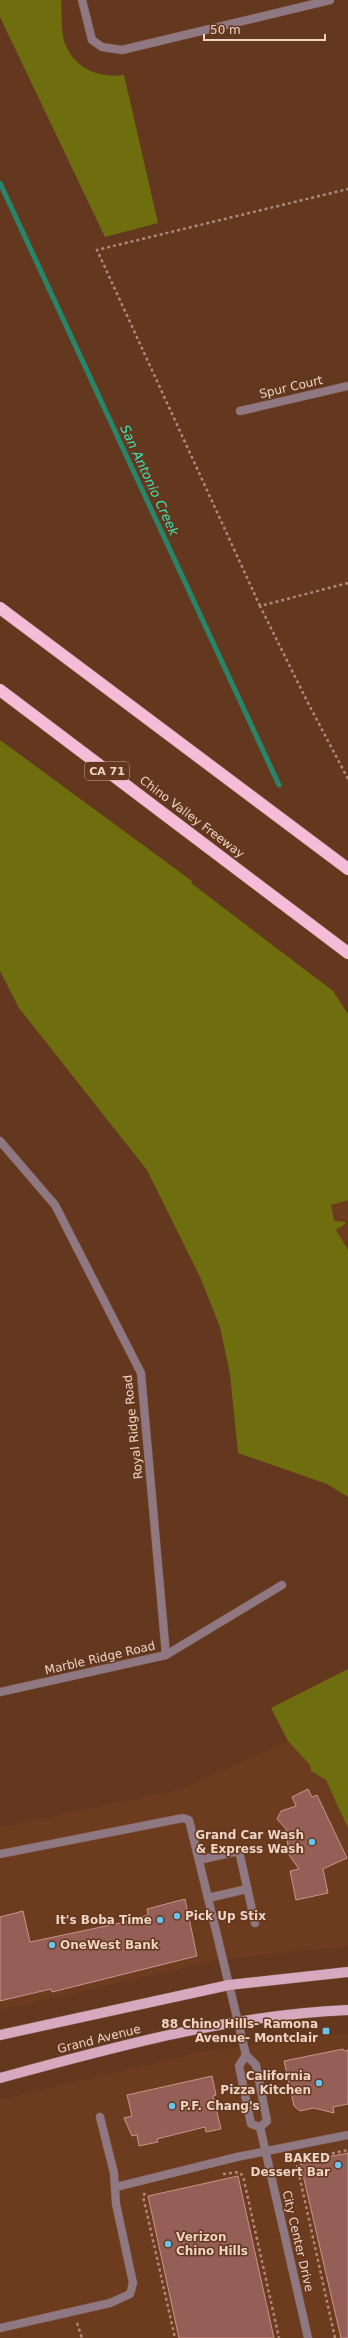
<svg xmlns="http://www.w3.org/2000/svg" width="348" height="2338" viewBox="0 0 348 2338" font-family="'DejaVu Sans',sans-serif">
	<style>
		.built { fill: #6d3b1e }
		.green { fill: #6f6e0e }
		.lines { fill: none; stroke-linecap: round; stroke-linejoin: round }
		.stream { stroke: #27866a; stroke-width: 5 }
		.building { fill: #955f57; stroke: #cc9289 }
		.lane-casing { stroke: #7c543d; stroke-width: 9 }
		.street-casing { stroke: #7c543d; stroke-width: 9 }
		.primary-casing { stroke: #7c543d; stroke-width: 11 }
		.highway-casing { stroke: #7c543d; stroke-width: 13 }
		.path { stroke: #ad8a77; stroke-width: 2.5; stroke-dasharray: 3 3; stroke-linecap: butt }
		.lane { stroke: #8f7882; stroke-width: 8 }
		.street { stroke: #8f7882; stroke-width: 8 }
		.primary { stroke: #d7a9be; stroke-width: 10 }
		.highway { stroke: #f4bcd6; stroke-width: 12 }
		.poi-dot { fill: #65c5ee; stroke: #63381f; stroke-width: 1.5 }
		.labels { text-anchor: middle; stroke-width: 3; stroke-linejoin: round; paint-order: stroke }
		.shield { fill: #63381f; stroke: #c5a493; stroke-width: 1 }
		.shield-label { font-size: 11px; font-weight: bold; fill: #efd3c5 }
		.street-label { font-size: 12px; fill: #efd3c5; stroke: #63381f }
		.poi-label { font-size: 12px; font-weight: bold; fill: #efd3c5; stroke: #63381f; text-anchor: end }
		.water-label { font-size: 13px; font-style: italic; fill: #38e8b7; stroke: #63381f }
	</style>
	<rect width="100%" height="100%" fill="#63381f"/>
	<g class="built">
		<path d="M348,1191v69l-37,-62z"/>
		<path d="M288,1741l22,24 1,6 15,9 22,48v118l-125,13 -223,51v-183l179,-37z"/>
		<path d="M348,2034v304h-348v-238l192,-46 95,-15z"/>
	</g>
	<g class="green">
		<path d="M0,0h61c1,12 0,25 2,37 7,29 33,42 61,38l34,148 -53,14 -105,-220z"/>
		<path d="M0,740l192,141 -1,2 142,108 15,23v186l-17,5 3,16 11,1v2l-9,6 12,20v247l-21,-13 -89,-31 -8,-79 -10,-47 -19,-48 -54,-109 -128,-162 -19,-37z"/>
		<path d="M348,1669v159l-22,-48 -15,-9 -1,-6 -22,-24 -17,-33z"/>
	</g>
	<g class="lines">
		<path class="stream" d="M0,183l279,602"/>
	</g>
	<g class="building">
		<path d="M308,1789l4,8 5,-2 30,63 -24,11 5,24 -32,7 -6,-29 9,-2 -10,-14 -3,-26 -9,-10 4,-8 15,-5 -4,-9z"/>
		<path d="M185,1899l12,57 -145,36 -1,-3 -51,12v-84l23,-6 7,31 95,-20 23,-7 -1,-6z"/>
		<path d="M343,2049l1,2 4,-1v54l-15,3 1,6 -20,-5 -14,3 -6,-5 -10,-45z"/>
		<path d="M212,2076l4,19 -3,1 8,33 -15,3 -1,-5 -48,12 1,3 -19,4 -2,-11 -5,1 -8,-18 8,-2 -5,-21z"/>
		<path d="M348,2153v185h-7l-41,-176z"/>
		<path d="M238,2176l36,162h-95l-31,-142z"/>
	</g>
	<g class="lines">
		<g class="lane-casing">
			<g id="lane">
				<path d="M0,1854l183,-36 6,2 19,78 39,-9"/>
				<path d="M199,1860l40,-9 16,72"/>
				<path d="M116,2187l121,-30 111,-22"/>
				<path d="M0,2328l110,-25 20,-9 3,-11 -17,-79 -2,-31 -14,-56"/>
			</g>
		</g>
		<g class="street-casing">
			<g id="street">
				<path d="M82,0l10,40 10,7 20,3 208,-50"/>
				<path d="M240,411l108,-25"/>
				<path d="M0,1141l55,64 86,168 25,282"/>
				<path d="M0,1692l166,-37 116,-70"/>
				<path d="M208,1898l38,157 10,10 11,56 -7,6"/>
				<path d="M246,2055l-7,11 12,58 9,3"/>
				<path d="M260,2127l48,211"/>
			</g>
		</g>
		<g class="primary-casing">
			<g id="primary">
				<path d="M0,2035l229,-50 119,-13"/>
				<path d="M0,2078c114,-31 230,-63 348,-68"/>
			</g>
		</g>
		<g class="highway-casing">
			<g id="highway">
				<path d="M0,608l348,261"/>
				<path d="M0,690l348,263"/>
			</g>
		</g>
		<g class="path">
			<path d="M348,583l-88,23 47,95 41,78"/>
			<path d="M260,606l-163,-356 251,-61"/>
			<path d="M223,2174l16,-2 4,4 36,162"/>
			<path d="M145,2193l-2,3 32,142"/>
			<path d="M77,2323l5,15"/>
			<path d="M335,2338l-38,-173 1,-4 3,-1 47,-10"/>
		</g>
		<use href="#lane" class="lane"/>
		<use href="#street" class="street"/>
		<use href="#primary" class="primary"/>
		<use href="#highway" class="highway"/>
	</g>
	<g class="poi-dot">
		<circle cx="312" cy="1842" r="4"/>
		<circle cx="177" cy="1916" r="4"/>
		<circle cx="160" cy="1920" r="4"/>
		<circle cx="52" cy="1945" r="4"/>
		<rect x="322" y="2027" width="8" height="8" rx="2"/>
		<circle cx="319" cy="2083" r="4"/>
		<circle cx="172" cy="2106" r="4"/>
		<circle cx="338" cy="2165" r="4"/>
		<circle cx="168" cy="2244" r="4"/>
	</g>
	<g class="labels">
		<rect class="shield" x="85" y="762" width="44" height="18" rx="3"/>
		<g class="shield-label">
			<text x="107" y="775">CA 71</text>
		</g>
		<g class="street-label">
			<text transform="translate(291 387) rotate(-13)" y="4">Spur Court</text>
			<text transform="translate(192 817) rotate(37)" y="4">Chino Valley Freeway</text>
			<text transform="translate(133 1427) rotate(-96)" y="4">Royal Ridge Road</text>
			<text transform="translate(100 1658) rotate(-13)" y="4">Marble Ridge Road</text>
			<text transform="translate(99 2039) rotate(-14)" y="4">Grand Avenue</text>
			<text transform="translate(298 2241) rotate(77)" y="4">City Center Drive</text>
		</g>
		<g class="poi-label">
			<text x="304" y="1839">Grand Car Wash<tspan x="304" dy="14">&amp; Express Wash</tspan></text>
			<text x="185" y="1920" text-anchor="start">Pick Up Stix</text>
			<text x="152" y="1924">It's Boba Time</text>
			<text x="60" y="1949" text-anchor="start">OneWest Bank</text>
			<text x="318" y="2028">88 Chino Hills- Ramona<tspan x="318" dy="14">Avenue- Montclair</tspan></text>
			<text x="311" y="2080">California<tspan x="311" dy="14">Pizza Kitchen</tspan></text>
			<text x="180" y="2110" text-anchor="start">P.F. Chang's</text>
			<text x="330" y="2162">BAKED<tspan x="330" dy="14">Dessert Bar</tspan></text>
			<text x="176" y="2241" text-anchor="start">Verizon<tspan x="176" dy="14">Chino Hills</tspan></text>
		</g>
		<g class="water-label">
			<text transform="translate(150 480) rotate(65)" y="5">San Antonio Creek</text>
		</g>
	</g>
	<path d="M204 34v6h121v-6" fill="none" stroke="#efd3c5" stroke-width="2"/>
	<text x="210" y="34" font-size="12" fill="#efd3c5" stroke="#63381f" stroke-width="3" paint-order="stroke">50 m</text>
</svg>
